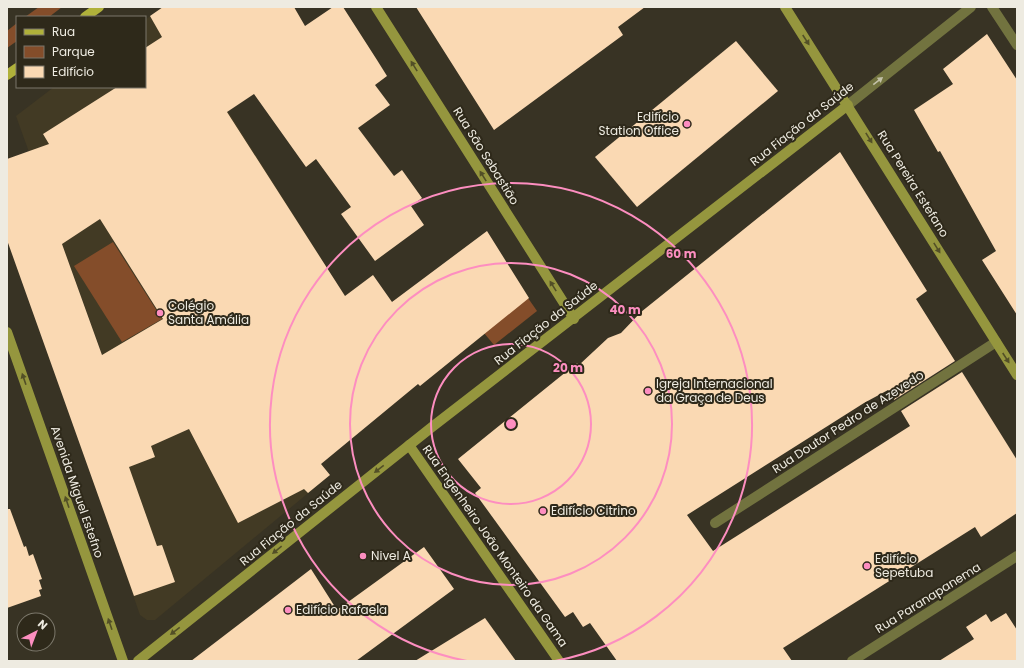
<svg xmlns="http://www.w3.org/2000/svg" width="1024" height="668" viewBox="0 0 1024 668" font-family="Poppins,sans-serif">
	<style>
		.built { fill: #423a24 }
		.green { fill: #844d2a }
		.building { fill: #fad9b3; fill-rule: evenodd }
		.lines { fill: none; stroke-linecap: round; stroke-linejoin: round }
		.street { stroke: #72733f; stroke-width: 10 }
		.secondary { stroke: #95963e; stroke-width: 10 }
		.primary { stroke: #b0b13a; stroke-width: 10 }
		.oneway { fill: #524f27 }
		.oneway2 { fill: #c3c1a8 }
		.ring { fill: none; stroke: #fd8ec0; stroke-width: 2 }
		.poi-dot { fill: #fd8ec0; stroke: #2e291a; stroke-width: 1.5 }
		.labels { text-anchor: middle; stroke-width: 4; stroke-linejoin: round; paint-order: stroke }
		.poi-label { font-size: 12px; fill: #eeebe1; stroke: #2e291a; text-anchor: start }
		.street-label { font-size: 12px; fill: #eeebe1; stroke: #2e291a }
		.centre { fill: #fd8ec0; stroke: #2e291a; stroke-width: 2 }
		.ring-label { font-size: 12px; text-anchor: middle; font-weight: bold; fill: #fd8ec0; stroke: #2e291a; stroke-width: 4; stroke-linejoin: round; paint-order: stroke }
	</style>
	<rect width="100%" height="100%" fill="#383324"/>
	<path class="built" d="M162,7l159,251 -10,193 19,24 -175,145h-8l-7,-5 -62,-178 30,-66 -92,-255 38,-29h91v-67z"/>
	<g class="green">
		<path d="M39,7h23l-13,10h-24z"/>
		<path d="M17,23v18l-10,7v-17z"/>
		<path d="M113,242l49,77 -40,23 -48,-76z"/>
		<path d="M528,298l9,13 -43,34 -10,-12z"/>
	</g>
	<g class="building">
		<path d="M163,7h131l11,19 28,-19h10l34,53 10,16 -12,9 15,20 -32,23 36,48 8,-6 20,28 -11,8 13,19 -49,36 -34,-47 10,-7 -35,-48 -10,8 -52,-73 -27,18 118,184 28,-21 19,27 95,-71 42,67 -109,88 -2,-2 -97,80 9,11 -22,18 -4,-4 -66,34 -49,-94 -38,17 4,11 -26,10 28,79 5,-1 13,37 -41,14 -127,-356v-81l42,-15 -6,-10 74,-47h28v-39l17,-11 -12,-21zM100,219l63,100 -61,36 -40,-111z"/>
		<path d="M416,7h229l-27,20 5,8 -129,95z"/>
		<path d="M987,34l30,46v235l-35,-55 14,-9 -56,-100 -2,1 -24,-42 39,-26 -10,-15z"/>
		<path d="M736,41l42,50 -141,116 -42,-50z"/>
		<path d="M840,152l87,139 -11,8 39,62 -61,39 -6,-10 -24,13 -177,112 26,36 197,-125 -9,-15 61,-39 55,88v53l-36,24 -6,-10 -192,121 9,13h-175l-27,-38 -7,4 -10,-15 -8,5 -90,-124 6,-5 -23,-29 119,-96 2,2 29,-27 13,-5 20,-21z"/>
		<path d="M7,509h3l14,38 2,-1 3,10 4,-2 9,25 -3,1 3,9 -3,1 2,6 -34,12z"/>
		<path d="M424,547l30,42 -98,72h-165l120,-92 26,41z"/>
		<path d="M1006,613l11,17v31h-78l35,-22 -8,-12 20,-13 5,8z"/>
		<path d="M485,618l31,43h-101z"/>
	</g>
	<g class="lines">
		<g class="street">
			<path d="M992,7l25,38"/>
			<path d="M848,105l123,-98"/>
			<path d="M715,523l281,-181"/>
			<path d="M852,661l165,-105"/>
		</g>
		<g class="secondary">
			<path d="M376,7l198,312"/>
			<path d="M785,7l232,368"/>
			<path d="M7,332l116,329"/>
			<path d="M409,445l150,216"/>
			<path d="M138,661l294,-234 416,-322"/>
		</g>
		<g class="primary">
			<path d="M85,17l14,-10"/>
			<path d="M7,75l10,-7"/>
		</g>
	</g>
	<defs><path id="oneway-solid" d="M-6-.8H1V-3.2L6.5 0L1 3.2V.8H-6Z"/></defs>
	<g class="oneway">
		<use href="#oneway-solid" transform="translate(806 40) rotate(57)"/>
		<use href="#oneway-solid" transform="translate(414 66) rotate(-122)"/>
		<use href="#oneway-solid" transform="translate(869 138) rotate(58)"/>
		<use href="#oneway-solid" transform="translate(483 176) rotate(-122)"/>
		<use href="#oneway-solid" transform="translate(937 248) rotate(58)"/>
		<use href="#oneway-solid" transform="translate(553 286) rotate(-122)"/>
		<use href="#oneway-solid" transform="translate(1006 358) rotate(57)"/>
		<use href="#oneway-solid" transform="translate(24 379) rotate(-109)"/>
		<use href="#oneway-solid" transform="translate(379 469) rotate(142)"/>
		<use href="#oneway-solid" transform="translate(67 502) rotate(-109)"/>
		<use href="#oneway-solid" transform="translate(277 550) rotate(141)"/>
		<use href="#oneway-solid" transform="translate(110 624) rotate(-109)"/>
		<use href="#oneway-solid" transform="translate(175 631) rotate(142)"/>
	</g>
	<use class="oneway2" href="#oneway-solid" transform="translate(878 81) rotate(-38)"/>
	<g class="ring">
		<circle cx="511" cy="424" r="80"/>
		<circle cx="511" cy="424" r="161"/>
		<path d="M467 661A241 241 0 1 1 555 661"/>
	</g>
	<g class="poi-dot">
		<circle cx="687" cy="124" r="4"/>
		<circle cx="160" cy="313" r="4"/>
		<circle cx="648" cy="391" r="4"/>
		<circle cx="543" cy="511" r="4"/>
		<circle cx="363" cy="556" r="4"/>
		<circle cx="867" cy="566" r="4"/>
		<circle cx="288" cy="610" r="4"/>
	</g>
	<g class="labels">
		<g class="poi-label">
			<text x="679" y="121" text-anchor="end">Edifício<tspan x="679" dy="14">Station Office</tspan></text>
			<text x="168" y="310">Colégio<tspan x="168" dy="14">Santa Amália</tspan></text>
			<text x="656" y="388">Igreja Internacional<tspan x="656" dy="14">da Graça de Deus</tspan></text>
			<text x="551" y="515">Edifício Citrino</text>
			<text x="371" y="560">Nivel A</text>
			<text x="875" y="563">Edifício<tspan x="875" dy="14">Sepetuba</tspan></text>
			<text x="296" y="614">Edifício Rafaela</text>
		</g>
		<g class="street-label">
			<text transform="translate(802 124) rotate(-38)" y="4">Rua Fiação da Saúde</text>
			<text transform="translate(486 156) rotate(58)" y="4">Rua São Sebastião</text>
			<text transform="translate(913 184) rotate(58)" y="4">Rua Pereira Estefano</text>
			<text transform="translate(546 323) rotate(-38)" y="4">Rua Fiação da Saúde</text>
			<text transform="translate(848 422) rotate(-33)" y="4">Rua Doutor Pedro de Azevedo</text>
			<text transform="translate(77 492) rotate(71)" y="4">Avenida Miguel Estefno</text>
			<text transform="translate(291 523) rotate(-39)" y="4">Rua Fiação da Saúde</text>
			<text transform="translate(495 546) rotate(55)" y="4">Rua Engenheiro João Monteiro da Gama</text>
			<text transform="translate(928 598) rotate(-32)" y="4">Rua Paranapanema</text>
		</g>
	</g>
	<circle cx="511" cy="424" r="6" class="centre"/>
	<g class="ring-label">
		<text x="681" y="258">60 m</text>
		<text x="625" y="314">40 m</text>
		<text x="568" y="372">20 m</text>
	</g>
	<rect width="1024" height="668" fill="none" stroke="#eeebe1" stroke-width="16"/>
	<rect x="16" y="16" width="130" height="72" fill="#2e291a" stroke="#7b776a"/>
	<rect x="24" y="29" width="20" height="6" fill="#b0b13a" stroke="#7b776a"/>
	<text x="52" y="36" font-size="12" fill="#eeebe1">Rua</text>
	<rect x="24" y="46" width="20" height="12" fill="#844d2a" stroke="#7b776a"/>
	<text x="52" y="56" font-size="12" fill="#eeebe1">Parque</text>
	<rect x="24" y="66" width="20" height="12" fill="#fad9b3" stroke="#7b776a"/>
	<text x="52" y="76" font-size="12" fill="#eeebe1">Edifício</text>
	<g transform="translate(36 632) rotate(42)"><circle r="19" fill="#2e291a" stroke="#7b776a"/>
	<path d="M0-3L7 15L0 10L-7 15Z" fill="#fd8ec0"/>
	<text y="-6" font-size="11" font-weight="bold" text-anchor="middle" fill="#eeebe1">N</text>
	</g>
</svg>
